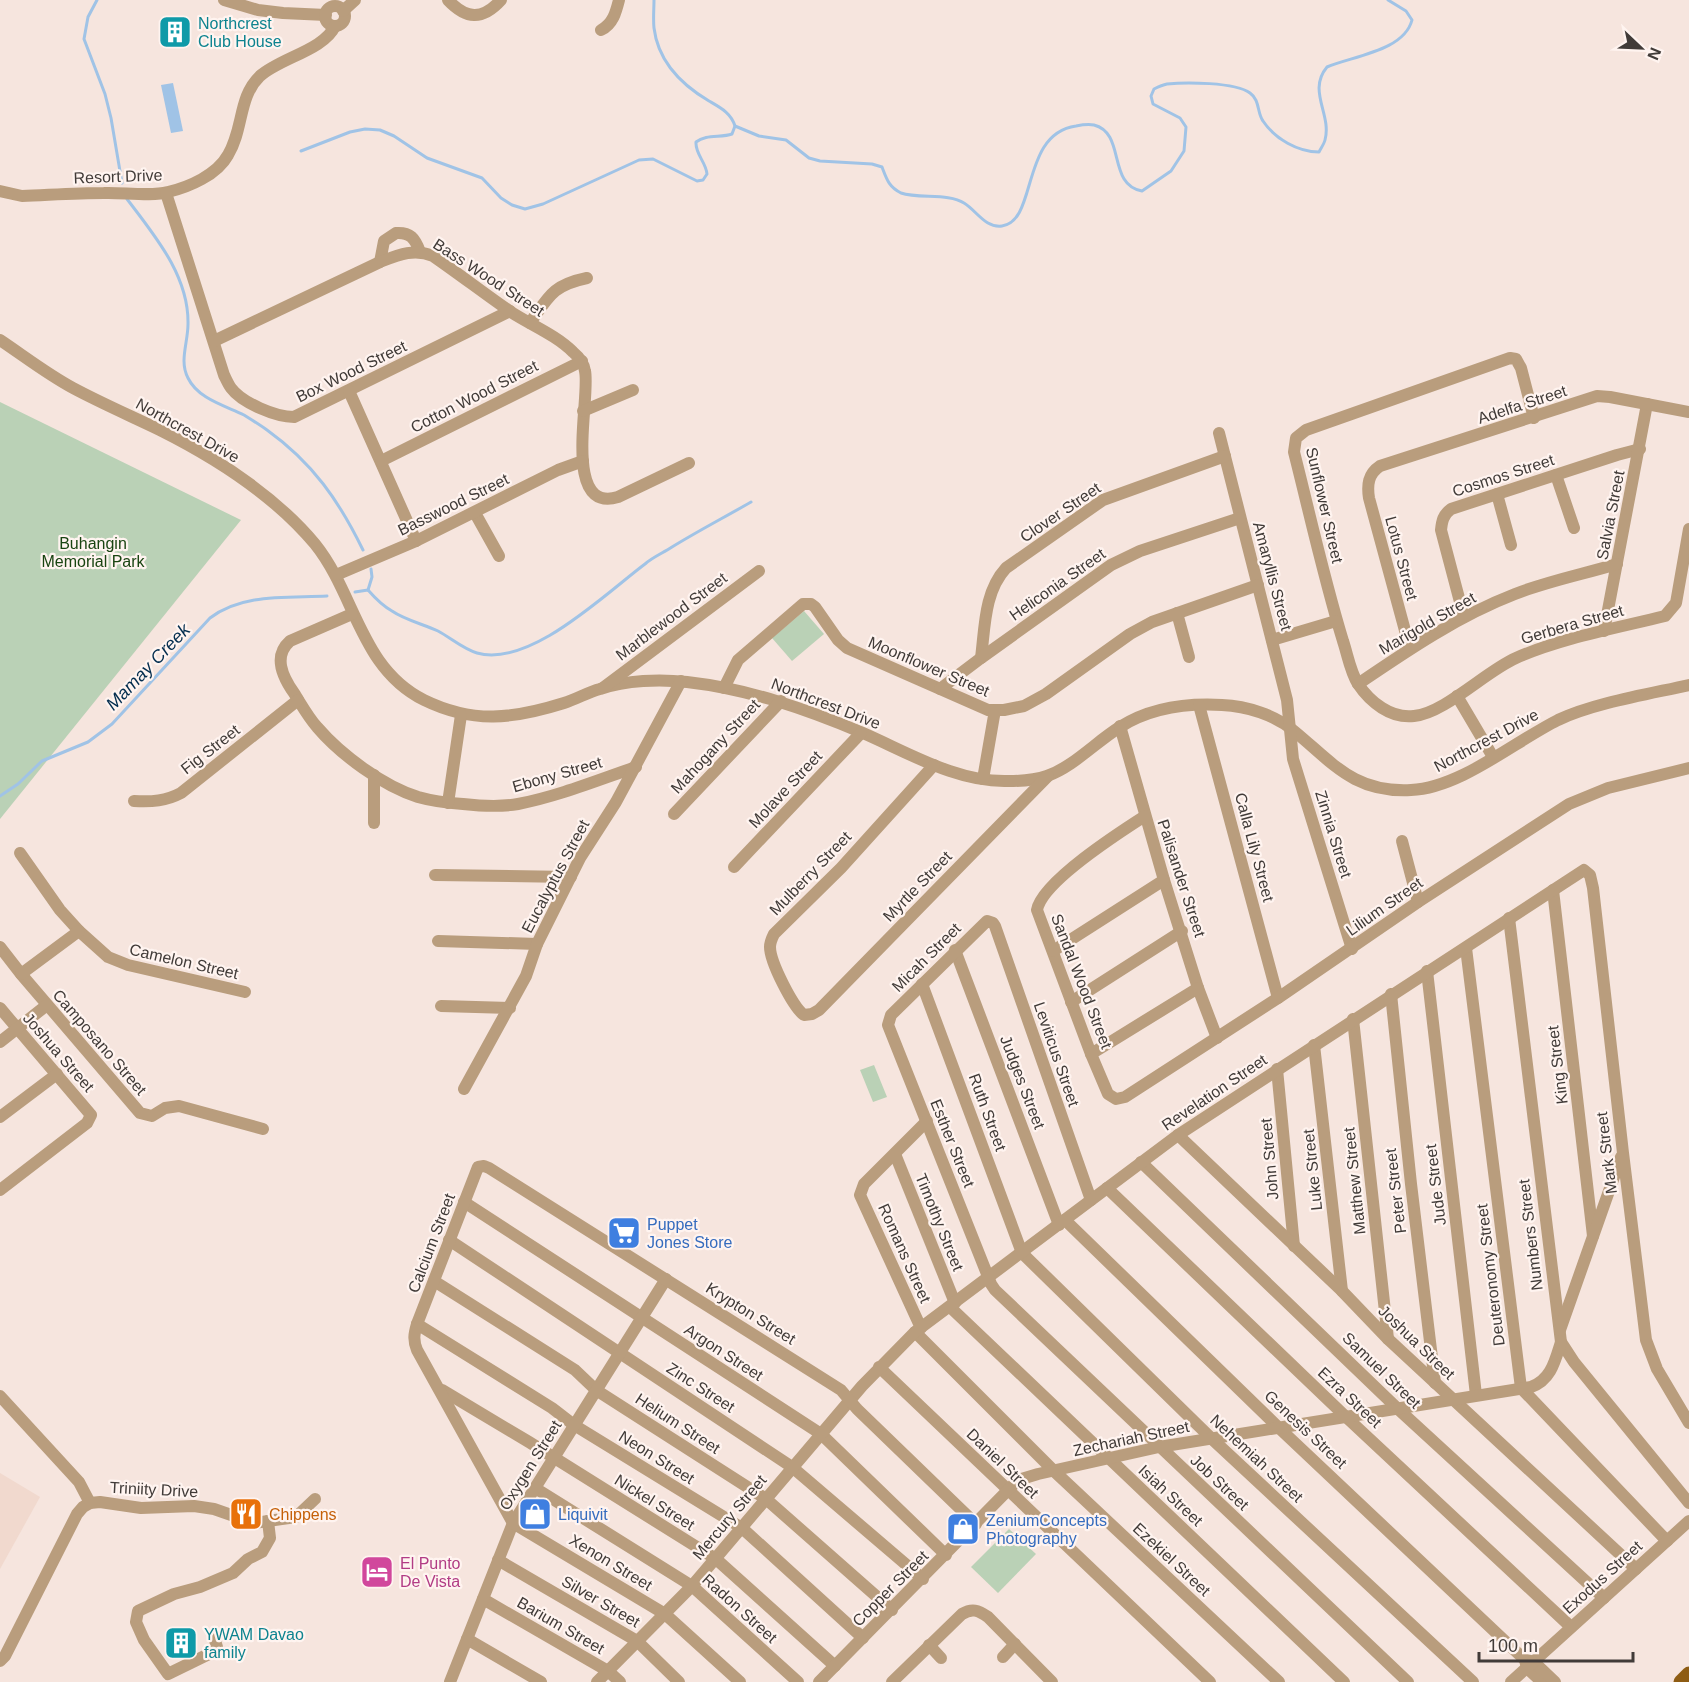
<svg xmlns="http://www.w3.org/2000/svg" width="1689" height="1682" viewBox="0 0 1689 1682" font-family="Arial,sans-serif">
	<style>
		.built { fill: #f1d9ce }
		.green { fill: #bad1b6 }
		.water { fill: #a0c3e6 }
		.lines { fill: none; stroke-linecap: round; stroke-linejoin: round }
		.stream { stroke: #a0c3e6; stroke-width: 3 }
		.minor { stroke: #b99d7d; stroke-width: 12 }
		.primary { stroke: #8e5c13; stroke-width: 15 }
		.labels { text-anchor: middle; stroke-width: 4.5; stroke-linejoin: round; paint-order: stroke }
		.culture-label { font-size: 16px; fill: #0d838f; stroke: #fff4f0; text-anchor: start }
		.street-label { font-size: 16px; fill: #413b38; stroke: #fff4f0 }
		.park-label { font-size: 16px; fill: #194411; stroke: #fff4f0 }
		.shop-label { font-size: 16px; fill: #366cbe; stroke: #fff4f0; text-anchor: start }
		.food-label { font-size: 16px; fill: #c56008; stroke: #fff4f0; text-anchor: start }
		.hotel-label { font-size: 16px; fill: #b23c85; stroke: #fff4f0; text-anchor: start }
		.water-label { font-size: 18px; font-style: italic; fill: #032d4e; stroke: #fff4f0 }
	</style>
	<rect width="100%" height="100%" fill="#f6e5de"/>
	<path class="built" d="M0,1473l40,24 -40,72z"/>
	<g class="green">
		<path d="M0,402l241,118 -241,299z"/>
		<path d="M804,611l20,23 -32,27 -20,-23z"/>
		<path d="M874,1065l13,32 -14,5 -13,-32z"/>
		<path d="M1009,1529l27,25 -38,39 -27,-26z"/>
	</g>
	<path class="water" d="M173,83l10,48 -12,2 -10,-48z"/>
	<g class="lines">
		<g class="stream">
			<path d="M97,0l-9,17 -4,22 21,55 6,24 11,65"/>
			<path d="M654,0c0,9 -1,19 0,28 4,33 28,57 55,73 12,7 22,12 26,25l24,10 27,4 23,18 11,3 52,3 10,3c5,13 7,20 19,26 18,6 48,0 63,10 13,8 21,25 38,23 36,-5 18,-92 74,-100 5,-1 13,-2 18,-1 32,8 13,60 48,66l29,-20 13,-20 2,-24 -6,-9 -27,-14 -2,-8 3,-7c4,-2 8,-4 13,-5 18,-2 68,-2 83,9 10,7 7,20 13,28 12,18 35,31 56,31 2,-4 5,-8 6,-12 7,-26 -18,-49 2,-73 26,-11 77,-16 85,-47l-6,-9 -18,-11"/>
			<path d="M301,151l49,-19 15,-3 15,1 14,6 33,22 55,20 19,20 11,7 13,4 18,-5 96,-44 14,-1 44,22 6,-1 4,-6c-1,-12 -12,-20 -11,-32 10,-8 25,-4 36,-8l3,-8"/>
			<path d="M127,199c28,37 62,77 61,125 0,19 -9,37 0,54 10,21 38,28 56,37 8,5 16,10 23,15 46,33 72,71 96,120"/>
			<path d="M368,590c7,8 15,16 24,21 13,9 31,13 46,20 13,7 25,18 39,22 53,15 129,-60 168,-89 8,-7 18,-11 27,-17 26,-16 53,-30 79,-45"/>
			<path d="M368,590l4,-13 -1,-8"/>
			<path d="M355,592l13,-2"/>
			<path d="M0,796l18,-12 24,-23 46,-19 24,-18 98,-106c32,-25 78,-20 117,-22"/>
		</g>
		<g class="minor">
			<path d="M224,0l34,10 25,3 43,2"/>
			<path d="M448,0c18,19 34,21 53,0"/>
			<circle cx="335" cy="16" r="10"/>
			<path d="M343,11l12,-11"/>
			<path d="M601,30c12,-6 15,-18 18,-30"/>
			<path d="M0,191l22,5c27,-1 54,-3 82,-3 17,-1 48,4 64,-1 21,-5 49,-17 60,-37 16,-27 10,-58 32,-79 20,-18 64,-26 75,-50"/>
			<path d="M166,193l58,182c2,4 4,9 7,13 11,15 45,29 63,29l216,-106"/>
			<path d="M380,262l4,-21 12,-8c14,-1 19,5 24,19"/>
			<path d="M530,323c19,-27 23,-38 57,-45"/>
			<path d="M0,340c24,16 47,34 73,48 28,15 58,28 87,42 56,28 114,65 155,114 41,51 45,124 109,156 49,24 89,19 140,3 13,-4 24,-11 36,-14 26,-9 60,-10 87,-7 62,7 119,27 176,51 46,20 95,50 146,48 12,0 27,-1 38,-5 26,-9 50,-35 73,-49 30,-19 67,-24 102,-22 25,1 53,10 72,26 39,32 60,62 117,59 49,-2 103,-48 147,-70 36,-17 91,-26 131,-35"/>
			<path d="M214,341l166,-79c18,-7 34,-14 53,-6 26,18 52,38 78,56 20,13 45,23 62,40 6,5 11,11 12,19 6,25 -24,143 33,126l71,-34"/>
			<path d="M349,391l67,150"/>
			<path d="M583,411l50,-21"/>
			<path d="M1534,418l-13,-50 -5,-9 -6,-1 -204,72 -10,8 -2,14c16,63 30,127 49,189 5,15 7,30 15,43 12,18 33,35 56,32 31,-3 72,-45 102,-58 45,-20 101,-30 149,-42l11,-13 13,-74"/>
			<path d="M1219,433l68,267 6,59 59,190"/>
			<path d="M381,461l201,-100"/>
			<path d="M1556,475l18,53"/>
			<path d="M1497,494l14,51"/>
			<path d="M475,513l24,43"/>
			<path d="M336,575l80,-34 142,-71 25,-9"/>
			<path d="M1177,613l12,44"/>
			<path d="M352,614l-62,27c-17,15 -8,35 4,52 7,11 14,24 23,34 24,28 66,59 101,70 14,4 31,6 45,7 18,2 38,3 55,0 41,-8 80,-24 118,-37"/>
			<path d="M1464,617l-23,-87c1,-9 2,-15 10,-21l166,-54 23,-6"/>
			<path d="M1604,631l43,-227"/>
			<path d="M1272,640l64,-19"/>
			<path d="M1410,649l-41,-151c-2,-13 -1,-24 11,-32l217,-70 13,1 79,15"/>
			<path d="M981,658c4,-31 3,-66 25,-90l97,-68 122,-44"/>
			<path d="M1358,684c50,-34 100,-68 157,-90 33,-13 69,-20 102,-30"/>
			<path d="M604,687l155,-116"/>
			<path d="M724,688l14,-28 65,-56h8l4,3 23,33 9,8 141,62h16l20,-4 22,-12 84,-60 22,-12 106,-37"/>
			<path d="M940,689l41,-31 130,-93 29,-14 100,-33"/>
			<path d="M1457,696l36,61"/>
			<path d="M1199,705l79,293"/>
			<path d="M1120,726l44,154 34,108 19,50"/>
			<path d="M934,765l-93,103 -67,66c-2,4 -4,8 -4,13 0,15 23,60 34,68l8,-1 7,-4 229,-234"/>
			<path d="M983,779l12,-69"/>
			<path d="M134,801c18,1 32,0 47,-8l117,-93"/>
			<path d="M448,803l13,-88"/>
			<path d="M674,814l107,-113"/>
			<path d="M1145,816c-25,16 -103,66 -108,94l54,144 17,40 8,5 9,-2 153,-99 140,-96 151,-98 39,-16 81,-20"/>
			<path d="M374,823v-48"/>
			<path d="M1402,841l16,61"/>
			<path d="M20,853l40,57 19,21 29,26 20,8 117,27"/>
			<path d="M734,867l127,-134"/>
			<path d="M435,875l136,2"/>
			<path d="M1553,890l40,346"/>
			<path d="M1509,918l52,424 13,20 115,141"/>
			<path d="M438,941l99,3"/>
			<path d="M0,947l21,27 119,139 12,3 13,-8 14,-2 84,23"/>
			<path d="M1466,948l55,440 146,153"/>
			<path d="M955,950l104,275"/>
			<path d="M1053,951l111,-71"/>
			<path d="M1427,971l49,424"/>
			<path d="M21,974l58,-43"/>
			<path d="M922,984l100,269 189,185 262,244"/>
			<path d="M1391,994l20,190 24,199"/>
			<path d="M1071,1002l111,-71"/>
			<path d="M441,1006l69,2"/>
			<path d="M0,1008l91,107 -4,8 -87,67"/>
			<path d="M1353,1019l35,320"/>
			<path d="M0,1042l47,-37"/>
			<path d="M1314,1045l28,246"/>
			<path d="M1091,1054l107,-66"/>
			<path d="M1277,1069l17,177"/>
			<path d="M464,1089l62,-113 11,-32 43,-86 36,-56 65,-121"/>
			<path d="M0,1117l57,-43"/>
			<path d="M1178,1135l164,156 46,48 248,230"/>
			<path d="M895,1154l60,149"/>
			<path d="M1141,1162l256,246 207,190"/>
			<path d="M1107,1188l238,228 226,211"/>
			<path d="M1091,1200l-96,-274 -2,-3 -6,-2 -96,94 -3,10 103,259 4,6 413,392"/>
			<path d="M464,1202l357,232 125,121"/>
			<path d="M1065,1220l213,207 247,233 2,8 15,14"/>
			<path d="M449,1240l343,227 131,112"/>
			<path d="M434,1281l141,89 21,20 170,109 126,111"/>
			<path d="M950,1307l394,375"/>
			<path d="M417,1324l135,84 22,17 168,103 121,110"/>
			<path d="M921,1328l-61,-133 4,-11 63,-63"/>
			<path d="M1560,1330l61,-173"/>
			<path d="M915,1332l139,139 225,211"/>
			<path d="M879,1367l331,315"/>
			<path d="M442,1390l87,52 187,117 119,107"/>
			<path d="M0,1396l79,86 11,21"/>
			<path d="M535,1488l157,98 106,96"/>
			<path d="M498,1560l139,81 42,41"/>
			<path d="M483,1599l125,72 12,11"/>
			<path d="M213,1634l4,13 -4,5 -45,22 -24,-34 -8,-18 2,-11 36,-17 26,-7 33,-14 15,-14 14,-7 8,-14 -2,-17"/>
			<path d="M467,1639l74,43"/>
			<path d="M929,1645l12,13"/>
			<path d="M1003,1657l12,-13"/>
			<path d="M1527,1660l7,2 21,20"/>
			<path d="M0,1661l5,-5 72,-142 6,-7 7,-4 10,-1 41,6 53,-2 20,3 40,14 42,-6 19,-18"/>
			<path d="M450,1682l63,-159 153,-244"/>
			<path d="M597,1682l95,-96 170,-200 53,-54 263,-197 406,-265 6,5 3,13 30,265 23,187 11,29 32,54"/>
			<path d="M740,1682l-75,-68 -152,-91 -96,-173c-4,-10 -3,-16 0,-26l61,-157 6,-1 5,2 352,222 16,19 119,115"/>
			<path d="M819,1682l199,-202 20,-6 121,-27 372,-60c20,-7 24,-26 30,-45"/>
			<path d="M892,1682l70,-68c10,-6 16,-4 26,3l64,65"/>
			<path d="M1511,1682l178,-161"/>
		</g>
		<path class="primary" d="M1681,1682l8,-8"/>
	</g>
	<defs>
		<g id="building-square" transform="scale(1.725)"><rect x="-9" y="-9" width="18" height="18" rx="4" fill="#0f9aa8" stroke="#fff4f0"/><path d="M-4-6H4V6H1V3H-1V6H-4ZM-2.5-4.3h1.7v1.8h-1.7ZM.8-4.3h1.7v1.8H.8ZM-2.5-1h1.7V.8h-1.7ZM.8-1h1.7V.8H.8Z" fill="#fff"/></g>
		<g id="supermarket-square" transform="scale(1.725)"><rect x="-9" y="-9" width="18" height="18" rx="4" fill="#3f7fe0" stroke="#fff4f0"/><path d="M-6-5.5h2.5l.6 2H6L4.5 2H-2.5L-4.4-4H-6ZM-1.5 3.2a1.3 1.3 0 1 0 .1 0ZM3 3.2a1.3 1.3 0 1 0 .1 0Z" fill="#fff"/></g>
		<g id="restaurant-square" transform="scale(1.725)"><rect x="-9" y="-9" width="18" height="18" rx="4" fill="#e8710a" stroke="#fff4f0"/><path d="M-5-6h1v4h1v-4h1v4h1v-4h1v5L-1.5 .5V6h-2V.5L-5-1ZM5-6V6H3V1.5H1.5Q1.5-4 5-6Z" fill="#fff"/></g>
		<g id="shop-square" transform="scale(1.725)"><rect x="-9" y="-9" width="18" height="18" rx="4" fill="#3f7fe0" stroke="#fff4f0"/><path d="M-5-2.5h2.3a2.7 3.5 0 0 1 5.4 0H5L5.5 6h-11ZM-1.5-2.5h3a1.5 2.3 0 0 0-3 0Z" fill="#fff"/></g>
		<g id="hotel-square" transform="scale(1.725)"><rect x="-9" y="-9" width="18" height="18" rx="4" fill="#d1479c" stroke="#fff4f0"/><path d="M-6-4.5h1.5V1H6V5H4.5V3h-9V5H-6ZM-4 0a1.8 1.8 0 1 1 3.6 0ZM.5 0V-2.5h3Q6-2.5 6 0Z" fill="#fff"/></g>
	</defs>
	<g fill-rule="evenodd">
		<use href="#building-square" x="175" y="32"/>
		<use href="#supermarket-square" x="624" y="1233"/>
		<use href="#restaurant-square" x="246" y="1514"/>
		<use href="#shop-square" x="535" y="1514"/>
		<use href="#shop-square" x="963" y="1529"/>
		<use href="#hotel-square" x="377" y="1572"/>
		<use href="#building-square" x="181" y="1643"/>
	</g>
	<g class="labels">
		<g class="culture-label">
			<text x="198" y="29">Northcrest<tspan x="198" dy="18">Club House</tspan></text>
			<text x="204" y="1640">YWAM Davao<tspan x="204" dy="18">family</tspan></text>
		</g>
		<g class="street-label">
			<text transform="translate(118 176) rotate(-2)" y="6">Resort Drive</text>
			<text transform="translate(489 277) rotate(33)" y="6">Bass Wood Street</text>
			<text transform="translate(351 371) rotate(-26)" y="6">Box Wood Street</text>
			<text transform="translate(474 396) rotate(-27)" y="6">Cotton Wood Street</text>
			<text transform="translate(1522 404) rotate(-18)" y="6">Adelfa Street</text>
			<text transform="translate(188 430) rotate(29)" y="6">Northcrest Drive</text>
			<text transform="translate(1503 475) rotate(-18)" y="6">Cosmos Street</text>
			<text transform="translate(453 504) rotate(-26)" y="6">Basswood Street</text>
			<text transform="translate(1325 505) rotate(77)" y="6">Sunflower Street</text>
			<text transform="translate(1060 512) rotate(-34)" y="6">Clover Street</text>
			<text transform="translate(1610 515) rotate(-79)" y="6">Salvia Street</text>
			<text transform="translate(1402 558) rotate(75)" y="6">Lotus Street</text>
			<text transform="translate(1273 576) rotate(75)" y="6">Amaryllis Street</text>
			<text transform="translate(1057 584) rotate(-35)" y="6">Heliconia Street</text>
			<text transform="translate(671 616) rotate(-37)" y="6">Marblewood Street</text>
			<text transform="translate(1427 623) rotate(-30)" y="6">Marigold Street</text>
			<text transform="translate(1572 624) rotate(-16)" y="6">Gerbera Street</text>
			<text transform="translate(929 666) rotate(23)" y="6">Moonflower Street</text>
			<text transform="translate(826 703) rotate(21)" y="6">Northcrest Drive</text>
			<text transform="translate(1486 740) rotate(-28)" y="6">Northcrest Drive</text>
			<text transform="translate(715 746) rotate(-47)" y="6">Mahogany Street</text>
			<text transform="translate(210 749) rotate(-38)" y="6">Fig Street</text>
			<text transform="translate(557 774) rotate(-16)" y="6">Ebony Street</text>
			<text transform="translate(785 789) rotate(-47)" y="6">Molave Street</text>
			<text transform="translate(1334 834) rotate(73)" y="6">Zinnia Street</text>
			<text transform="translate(1255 847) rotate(75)" y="6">Calla Lily Street</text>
			<text transform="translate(810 873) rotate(-46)" y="6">Mulberry Street</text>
			<text transform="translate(555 876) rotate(-62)" y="6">Eucalyptus Street</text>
			<text transform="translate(1182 878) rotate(72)" y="6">Palisander Street</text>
			<text transform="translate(917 886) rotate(-46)" y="6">Myrtle Street</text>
			<text transform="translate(1384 906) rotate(-35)" y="6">Lilium Street</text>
			<text transform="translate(926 957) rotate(-45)" y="6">Micah Street</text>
			<text transform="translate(184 961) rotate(13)" y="6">Camelon Street</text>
			<text transform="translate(1082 981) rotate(69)" y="6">Sandal Wood Street</text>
			<text transform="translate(100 1042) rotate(49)" y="6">Camposano Street</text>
			<text transform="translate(59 1052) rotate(49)" y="6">Joshua Street</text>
			<text transform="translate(1057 1054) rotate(71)" y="6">Leviticus Street</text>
			<text transform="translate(1557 1065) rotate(-97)" y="6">King Street</text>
			<text transform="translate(1023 1082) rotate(69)" y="6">Judges Street</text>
			<text transform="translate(1214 1092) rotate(-34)" y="6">Revelation Street</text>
			<text transform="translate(988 1112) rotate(70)" y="6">Ruth Street</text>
			<text transform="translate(953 1143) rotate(68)" y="6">Esther Street</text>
			<text transform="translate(1606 1153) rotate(-97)" y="6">Mark Street</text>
			<text transform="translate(1269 1159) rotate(-95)" y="6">John Street</text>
			<text transform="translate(1312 1170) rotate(-96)" y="6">Luke Street</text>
			<text transform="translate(1354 1181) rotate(-96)" y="6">Matthew Street</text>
			<text transform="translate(1435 1185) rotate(-97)" y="6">Jude Street</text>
			<text transform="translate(1395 1191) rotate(-97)" y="6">Peter Street</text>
			<text transform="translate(940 1222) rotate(68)" y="6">Timothy Street</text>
			<text transform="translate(1530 1235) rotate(-97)" y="6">Numbers Street</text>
			<text transform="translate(431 1243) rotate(-69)" y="6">Calcium Street</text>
			<text transform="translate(905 1253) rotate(66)" y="6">Romans Street</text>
			<text transform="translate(1490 1275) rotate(-97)" y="6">Deuteronomy Street</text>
			<text transform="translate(751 1313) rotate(32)" y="6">Krypton Street</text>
			<text transform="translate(1417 1342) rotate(44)" y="6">Joshua Street</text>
			<text transform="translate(724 1352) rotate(33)" y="6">Argon Street</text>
			<text transform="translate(1382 1370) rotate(44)" y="6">Samuel Street</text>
			<text transform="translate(701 1387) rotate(33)" y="6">Zinc Street</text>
			<text transform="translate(1350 1397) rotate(43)" y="6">Ezra Street</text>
			<text transform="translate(678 1423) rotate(33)" y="6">Helium Street</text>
			<text transform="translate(1306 1429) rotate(43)" y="6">Genesis Street</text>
			<text transform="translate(1131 1438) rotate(-12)" y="6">Zechariah Street</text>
			<text transform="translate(657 1457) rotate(32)" y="6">Neon Street</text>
			<text transform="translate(1257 1458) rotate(43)" y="6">Nehemiah Street</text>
			<text transform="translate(1003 1463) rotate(44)" y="6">Daniel Street</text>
			<text transform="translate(530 1465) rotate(-58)" y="6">Oxygen Street</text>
			<text transform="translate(1220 1482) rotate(43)" y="6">Job Street</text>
			<text transform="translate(154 1489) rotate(3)" y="6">Triniity Drive</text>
			<text transform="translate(1171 1495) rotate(43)" y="6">Isiah Street</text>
			<text transform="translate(655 1502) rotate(32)" y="6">Nickel Street</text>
			<text transform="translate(729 1517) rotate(-50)" y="6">Mercury Street</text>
			<text transform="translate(1172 1559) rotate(43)" y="6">Ezekiel Street</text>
			<text transform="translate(611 1562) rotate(31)" y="6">Xenon Street</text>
			<text transform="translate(1602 1577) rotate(-42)" y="6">Exodus Street</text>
			<text transform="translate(890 1588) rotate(-45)" y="6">Copper Street</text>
			<text transform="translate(601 1601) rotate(30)" y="6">Silver Street</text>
			<text transform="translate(740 1608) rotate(42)" y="6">Radon Street</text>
			<text transform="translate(561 1625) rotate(30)" y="6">Barium Street</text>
		</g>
		<g class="park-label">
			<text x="93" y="549">Buhangin<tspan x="93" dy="18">Memorial Park</tspan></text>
		</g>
		<g class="shop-label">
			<text x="647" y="1230">Puppet<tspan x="647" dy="18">Jones Store</tspan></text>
			<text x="558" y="1520">Liquivit</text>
			<text x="986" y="1526">ZeniumConcepts<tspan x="986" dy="18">Photography</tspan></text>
		</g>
		<g class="food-label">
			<text x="269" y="1520">Chippens</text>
		</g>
		<g class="hotel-label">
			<text x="400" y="1569">El Punto<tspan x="400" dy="18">De Vista</tspan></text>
		</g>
		<g class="water-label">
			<text transform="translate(148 667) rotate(-46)" y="6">Mamay Creek</text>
		</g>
	</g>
	<g transform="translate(1641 48) rotate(113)" stroke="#fff4f0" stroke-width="4.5" paint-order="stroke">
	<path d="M0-4.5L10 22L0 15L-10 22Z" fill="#413b38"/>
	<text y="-9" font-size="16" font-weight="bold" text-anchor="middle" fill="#413b38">N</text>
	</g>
	<path d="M1479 1652v9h154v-9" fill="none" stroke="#413b38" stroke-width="3"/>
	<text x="1488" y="1652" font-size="18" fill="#413b38" stroke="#fff4f0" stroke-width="4.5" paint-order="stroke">100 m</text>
</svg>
